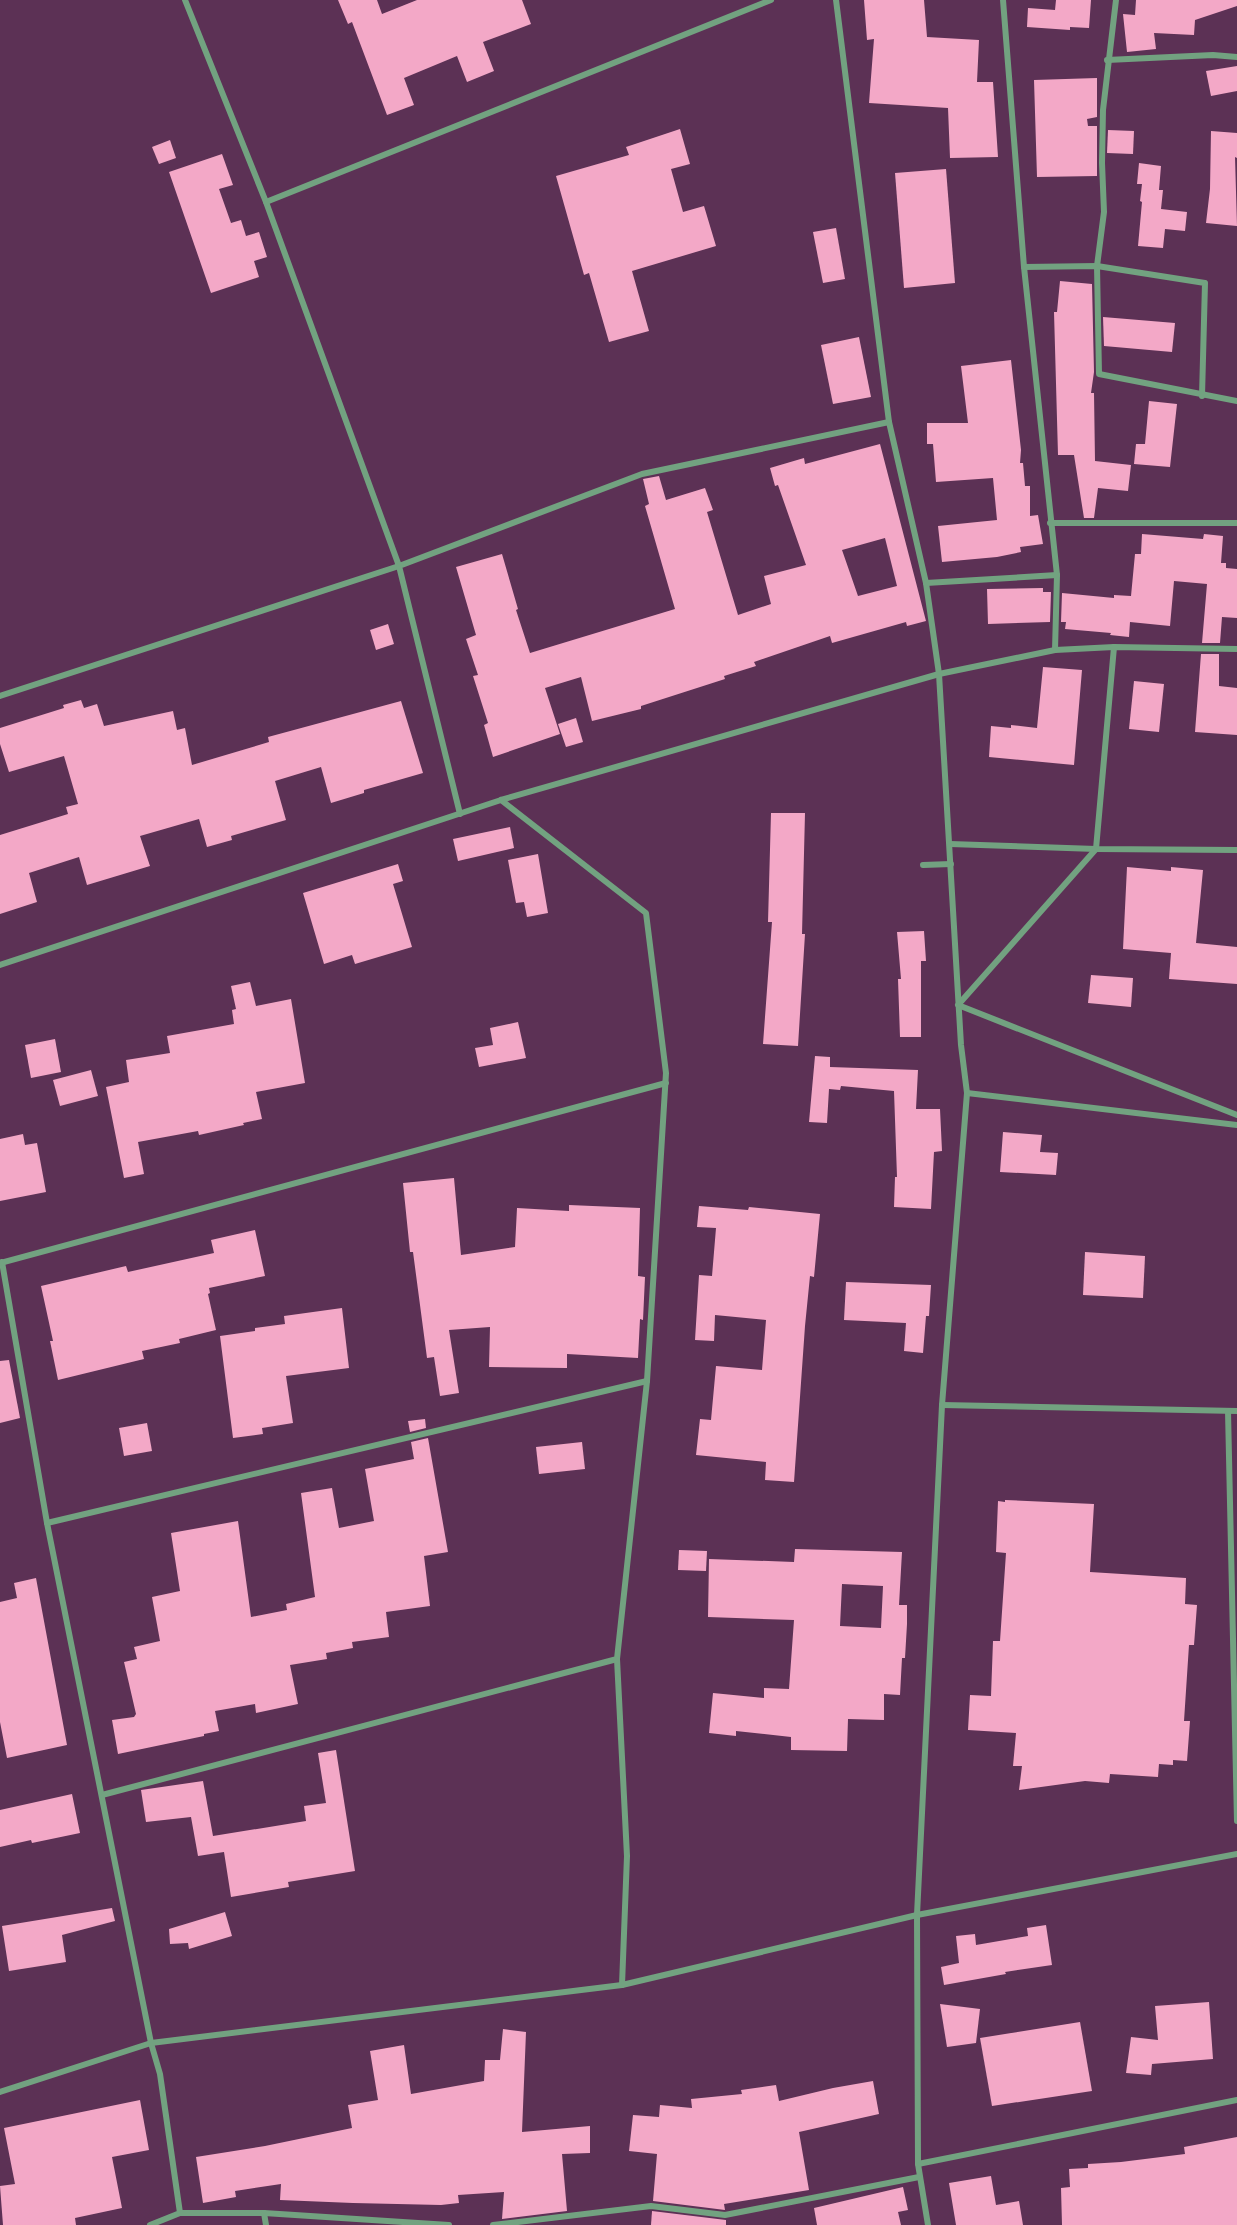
<svg xmlns="http://www.w3.org/2000/svg" width="1237" height="2225" viewBox="0 0 1237 2225" font-family="'IBM Plex Sans',sans-serif">
	<style>
		.building { fill: #f3a8c7; fill-rule: evenodd }
		.lines { fill: none; stroke-linecap: round; stroke-linejoin: round }
		.street { stroke: #72a280; stroke-width: 6 }
	</style>
	<rect width="100%" height="100%" fill="#5c3155"/>
	<g class="building">
		<path d="M338,0h39l5,14 35,-14h105l9,24 -48,18 11,29 -27,11 -10,-26 -53,22 10,27 -27,10 -35,-93 -4,2z"/>
		<path d="M864,0h60l3,37 52,3 -2,42h16l5,75 -48,1 -2,-50 -79,-5 5,-64 -7,1z"/>
		<path d="M1056,0h35l-2,28 -19,-1v3l-43,-3 1,-19 27,2z"/>
		<path d="M1136,0h101v6l-42,14 -1,15 -40,-2 2,16 -29,3 -4,-38 12,1z"/>
		<path d="M1237,66v25l-26,5 -5,-25z"/>
		<path d="M1097,78v39l-10,2 1,7h9v50l-60,1 -3,-97z"/>
		<path d="M680,129l10,35 -19,5 12,43 21,-6 12,40 -84,25 17,60 -40,11 -20,-69 -5,2 -28,-99 73,-21 -3,-8z"/>
		<path d="M1108,130l26,1 -1,23 -26,-1z"/>
		<path d="M1211,131l26,2v25l-2,-1 2,69 -31,-3 4,-34z"/>
		<path d="M170,140l6,18 -17,6 -7,-17z"/>
		<path d="M222,154l11,31 -14,4 12,34 10,-3 5,16 13,-4 8,25 -13,4 5,16 -48,16 -42,-121z"/>
		<path d="M1139,163l22,3 -2,24h4l-2,19 26,3 -2,19 -20,-2 -2,19 -25,-2 4,-44 -2,-1 2,-17h-5z"/>
		<path d="M946,169l9,114 -51,5 -9,-115z"/>
		<path d="M836,228l9,51 -22,4 -10,-51z"/>
		<path d="M1060,281l32,3 2,88 -3,21h3l1,68 36,4 -3,26 -30,-3 -4,30h-10l-10,-63h-16l-4,-143h3z"/>
		<path d="M1103,317l72,6 -3,29 -68,-6z"/>
		<path d="M859,337l12,60 -38,7 -12,-59z"/>
		<path d="M1011,360l10,90 -1,13h3l2,23h5v30l8,-1 5,29 -23,3 1,5 -24,5 -55,5 -4,-36 59,-6 -4,-42 -57,4 -3,-38h-6v-21h41l-7,-57z"/>
		<path d="M1149,401l28,3 -7,63 -36,-3 2,-20h9z"/>
		<path d="M880,444l46,177 -19,5 -1,-4 -74,21 -2,-7 -76,26 2,4 -32,10 1,3 -84,27v3l-49,12 -11,-44 -36,11 15,46 -67,23 -9,-32 4,-2 -15,-47 5,-1 -12,-36 10,-4 -20,-68 46,-13 16,55 -2,1 14,43 145,-44 -30,-103 4,-2 -6,-25 16,-3 7,24 39,-12 8,22 -6,2 31,103 33,-11 -7,-28 42,-11 -28,-80 -3,1 -5,-18 34,-10 1,6zM885,538l12,48 -39,10 -16,-46z"/>
		<path d="M1142,534l61,5 1,-5 19,2 -2,27h5v5l11,1v49l-15,-1 -2,26h-18l5,-59 -33,-3 -4,45 -40,-4 -1,15 -19,-2 1,-2 -46,-4 1,-7h-5l1,-29 52,5v-3l17,1 4,-42h6z"/>
		<path d="M1043,588v4h8l-1,30 -62,2 -1,-35z"/>
		<path d="M388,624l6,20 -18,6 -6,-20z"/>
		<path d="M1201,654h18v32l18,2v47l-42,-3z"/>
		<path d="M1043,667l39,3 -8,95 -85,-8 2,-31 20,2v-3l26,3z"/>
		<path d="M1134,681l30,3 -5,48 -30,-3z"/>
		<path d="M81,700l3,8 13,-4 7,22 69,-15 4,19 8,-2 7,37 77,-23 -1,-5 133,-36 22,72 -59,17v3l-33,10 -10,-36 -46,14 11,39 -55,16 1,4 -25,7 -8,-28 -59,17 10,30 -63,19 -8,-28 -50,16 8,29 -37,12v-79l68,-21 -2,-7 12,-3 -14,-48 -55,16 -9,-28v-16l64,-20 -1,-3z"/>
		<path d="M576,718l7,24 -17,5 -8,-23z"/>
		<path d="M771,813h34l-3,121h3l-7,112 -35,-2 9,-122h-4z"/>
		<path d="M510,827l4,21 -56,13 -5,-22z"/>
		<path d="M538,854l10,59 -21,4 -3,-15 -8,1 -8,-43z"/>
		<path d="M398,864l5,17 -10,3 19,63 -57,17 -3,-9 -28,9 -21,-71z"/>
		<path d="M1127,867l44,4v-4l32,3 -7,73 41,4v37l-68,-5 2,-26 -48,-4z"/>
		<path d="M924,931l2,30h-5v76h-21l-2,-58h3l-4,-47z"/>
		<path d="M1091,975l42,3 -2,29 -43,-4z"/>
		<path d="M250,982l6,24 35,-7 14,84 -49,9 6,27 -19,4 1,2 -45,10 -1,-4 -60,11 6,32 -20,4 -18,-91 23,-5 -3,-22 44,-7 -3,-17 67,-12 -2,-14 4,-1 -5,-23z"/>
		<path d="M518,1022l8,36 -47,9 -4,-19 18,-3 -3,-17z"/>
		<path d="M55,1039l6,33 -30,6 -6,-33z"/>
		<path d="M815,1056l15,1v10l88,3 -2,39h24l2,42 -8,1 -3,57 -37,-2 1,-30h2l-3,-86 -53,-5 -1,4 -11,-1 -2,34 -18,-1z"/>
		<path d="M91,1070l7,26 -38,10 -7,-26z"/>
		<path d="M1003,1132l39,3 -2,17 18,1 -2,22 -56,-3z"/>
		<path d="M23,1134l2,11 12,-2 9,49 -46,9v-62z"/>
		<path d="M454,1178l7,77 54,-8 2,-39 52,3v-6l71,3 -2,68 7,1 -2,43 -3,-1 -2,39 -71,-4v14l-78,-1 1,-40 -41,3 10,63 -19,3 -6,-39 -7,1 -14,-106h-3l-7,-69z"/>
		<path d="M699,1206l49,4 1,-3 71,7 -6,63 -4,-1 -5,50 -11,156 -29,-2 1,-18 -70,-7 4,-36 11,1 5,-54 46,4 4,-50 -51,-5 -1,26 -19,-1 4,-65 13,1 4,-48 -19,-1z"/>
		<path d="M255,1230l10,46 -56,12 1,5 -2,1 8,36 -37,9 1,4 -38,8 2,8 -86,21 -8,-39h3l-12,-55 85,-20 2,6 86,-19 -3,-13z"/>
		<path d="M1085,1252l60,4 -2,42 -60,-3z"/>
		<path d="M846,1282l85,3 -2,31h-3l-3,37 -19,-2 2,-28 -62,-3z"/>
		<path d="M342,1308l7,60 -63,8 7,47 -31,5 1,6 -30,4 -13,-102 35,-5v-3l30,-4 -1,-8z"/>
		<path d="M9,1360l11,58 -20,5v-62z"/>
		<path d="M425,1419l1,9 -16,4 -2,-11z"/>
		<path d="M147,1423l5,28 -28,5 -5,-28z"/>
		<path d="M428,1438l20,114 -24,4 6,50 -44,6 3,25 -37,5 1,6 -27,5 1,6 -37,6 8,39 -42,9 -1,-9 -40,7 4,20 -15,3v2l-86,18 -6,-34 22,-3 2,-3 -12,-52 13,-3 -3,-12 26,-6 -8,-44 28,-6 -9,-58 67,-12 13,96 36,-7 -1,-6 29,-7 -14,-104 31,-5 7,40 35,-7 -9,-52 49,-10 -3,-17z"/>
		<path d="M582,1442l3,27 -46,5 -3,-27z"/>
		<path d="M1005,1500l89,4 -4,68 96,6 -1,26 12,1 -3,40h-5l-5,76h6l-3,40 -14,-1v5l-14,-1 -1,13 -48,-3 -1,9 -24,-2 -66,9 3,-24h-9l3,-33 -48,-3 2,-35 21,1 2,-55h7l6,-88 -10,-1 2,-51 7,1z"/>
		<path d="M795,1549l107,3 -3,53h8v19l-2,34h-3l-2,37 -16,-1v26l-36,-1 -1,32 -56,-1v-13l-55,-6v5l-27,-3 4,-40 51,5v-10l25,1 5,-69 -86,-3 1,-58 85,3zM842,1584l41,2 -2,42 -41,-2z"/>
		<path d="M679,1550l28,1 -1,20 -28,-1z"/>
		<path d="M36,1578l31,167 -60,13 -7,-36v-120l17,-4 -3,-15z"/>
		<path d="M336,1750l19,121 -67,11 1,5 -58,10 -7,-45 -26,4 -7,-39 -45,5 -5,-32 62,-9 10,55 93,-15 -2,-15 22,-3 -8,-50z"/>
		<path d="M72,1794l8,39 -48,10 -1,-3 -31,7v-37z"/>
		<path d="M112,1908l3,13 -53,14 4,27 -57,9 -7,-45z"/>
		<path d="M225,1912l7,24 -43,13 -1,-6 -18,1 -1,-15z"/>
		<path d="M1046,1925l6,40 -47,7 1,2 -62,11 -3,-18 18,-4 -3,-27 19,-2 1,11 52,-9 -1,-8z"/>
		<path d="M1209,2002l4,57 -61,5 -1,11 -25,-2 5,-36 27,3 -3,-34z"/>
		<path d="M940,2004l40,5 -4,34 -29,4z"/>
		<path d="M1080,2022l12,69 -100,15 -12,-68z"/>
		<path d="M503,2029l23,3 -4,100 68,-6v27l-28,1 5,57 -65,8 2,-27 -46,3 1,8 -18,2 -88,-2 -73,-3 1,-16 -46,7 1,6 -33,6 -7,-46 69,-11 87,-18 -4,-23 30,-5 -8,-49 34,-6 7,49 73,-13 1,-21h15z"/>
		<path d="M873,2081l6,33 -80,18 10,58 -85,14 1,6 -72,-9 4,-47 -28,-3 4,-36 26,2 1,-12 32,3 -1,-9 51,-5 -1,-4 35,-5 3,16 54,-13z"/>
		<path d="M140,2100l9,50 -37,7 10,51 -47,10 1,7h-73l-3,-39 15,-2 -11,-56z"/>
		<path d="M1237,2137v88h-175l-1,-37 9,-1 -1,-18 19,-1v-4l33,-2 64,-8 -1,-7z"/>
		<path d="M991,2176l5,29 23,-4 4,24h-67l-7,-42z"/>
		<path d="M903,2187l5,23 -10,2 3,13h-84l-3,-17z"/>
		<path d="M652,2211l74,9v5h-75z"/>
	</g>
	<g class="lines">
		<g class="street">
			<path d="M836,0l53,422 37,161 13,91 22,371 6,48 -25,312 -25,510 1,249 10,61"/>
			<path d="M1003,0l21,267 33,308 -2,75"/>
			<path d="M1116,0l-13,110 -1,53 2,49 -7,54 2,108 138,27"/>
			<path d="M1107,60l106,-5 24,2"/>
			<path d="M266,202l505,-202"/>
			<path d="M1024,267l73,-1 108,17 -3,113"/>
			<path d="M1050,523h187"/>
			<path d="M926,583l131,-8"/>
			<path d="M1114,647l-18,202 -138,156 279,110"/>
			<path d="M0,696l399,-130 -133,-364 -81,-202"/>
			<path d="M460,814l-61,-248 243,-92 247,-52"/>
			<path d="M950,844l146,5 141,1"/>
			<path d="M923,865l28,-1"/>
			<path d="M0,965l501,-165 438,-126 116,-24 59,-3 123,2"/>
			<path d="M967,1093l270,32"/>
			<path d="M2,1262l45,261 104,520 9,31 20,139 -30,12"/>
			<path d="M0,1263l666,-180"/>
			<path d="M942,1405l295,6"/>
			<path d="M1228,1411l9,410"/>
			<path d="M47,1523l600,-142"/>
			<path d="M617,1659l10,197 -5,129"/>
			<path d="M102,1795l515,-136 30,-278 19,-308 -20,-160 -145,-113"/>
			<path d="M0,2092l151,-49 471,-58 295,-70 320,-61"/>
			<path d="M918,2164l319,-64"/>
			<path d="M180,2213h84l185,12"/>
			<path d="M264,2213l2,12"/>
			<path d="M493,2225l158,-19 74,9 194,-38"/>
		</g>
	</g>
</svg>
